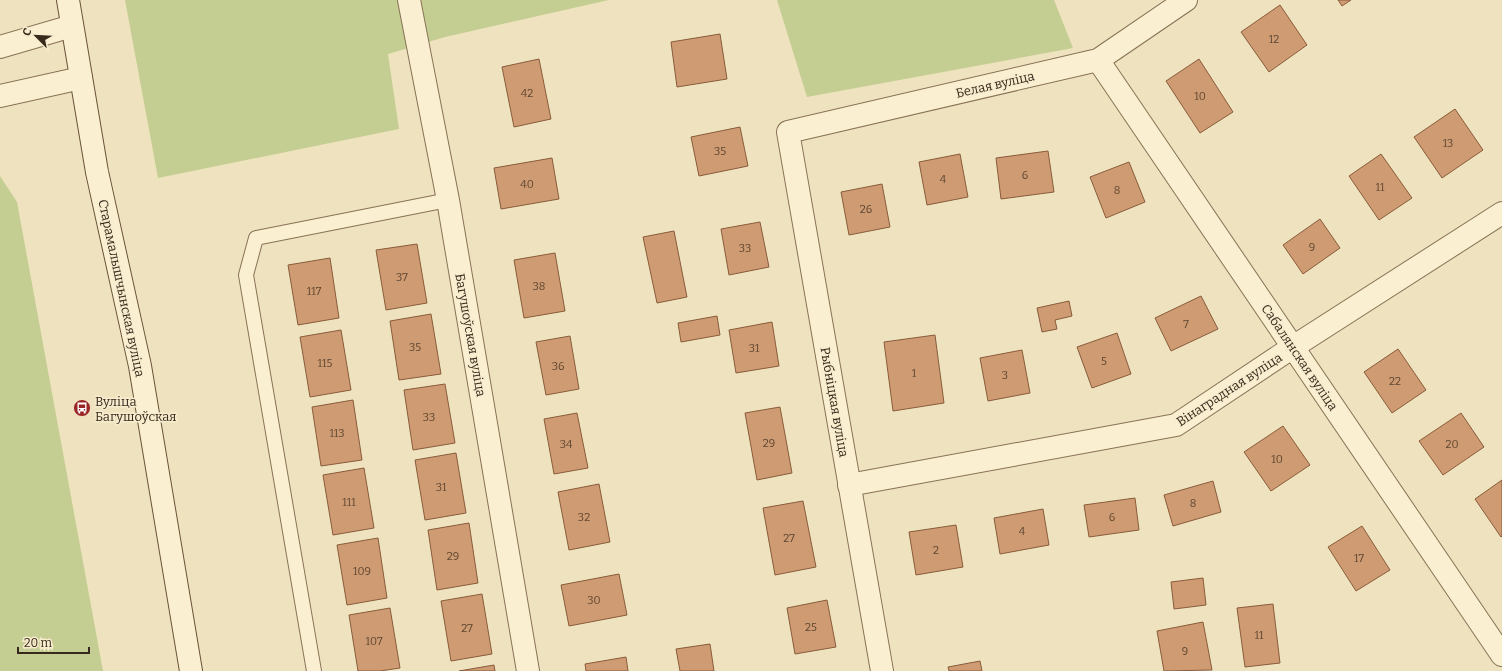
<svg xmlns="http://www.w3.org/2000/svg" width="1502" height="671" viewBox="0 0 1502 671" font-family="Bitter,serif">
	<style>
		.green { fill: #c5ce92 }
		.building { fill: #cf9b72; stroke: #885c3b }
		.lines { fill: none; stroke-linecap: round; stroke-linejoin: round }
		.service-casing { stroke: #887256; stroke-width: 16 }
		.minor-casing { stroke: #887256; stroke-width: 24 }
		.secondary-casing { stroke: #6a5339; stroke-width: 24 }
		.service { stroke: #faefd1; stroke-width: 14 }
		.minor { stroke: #faefd1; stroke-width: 22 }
		.secondary { stroke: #faefd1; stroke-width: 22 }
		.labels { text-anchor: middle; stroke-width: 3; stroke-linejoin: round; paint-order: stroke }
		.number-label { font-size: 11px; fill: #5d4631 }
		.street-label { font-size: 13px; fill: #37291b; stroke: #f7ecce }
		.poi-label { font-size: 13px; fill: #37291b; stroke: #f7ecce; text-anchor: start }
	</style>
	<rect width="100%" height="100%" fill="#efe2be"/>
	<g class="green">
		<path d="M125,0h484l-164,37 -57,17 11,75 -241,49z"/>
		<path d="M777,0h277l19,48 -266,49z"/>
		<path d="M0,176l17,26 86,469h-103z"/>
	</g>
	<g class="building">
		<path d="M1338,0h13l-9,6z"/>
		<path d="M1280,5l27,40 -38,27 -28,-40z"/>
		<path d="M720,34l7,45 -50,8 -6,-45z"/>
		<path d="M539,59l12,60 -37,8 -12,-60z"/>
		<path d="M1199,59l34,53 -33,21 -34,-52z"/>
		<path d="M1455,109l28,41 -41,28 -28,-41z"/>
		<path d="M740,127l8,39 -49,10 -8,-39z"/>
		<path d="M1048,151l6,41 -53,7 -5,-41z"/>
		<path d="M960,154l8,43 -41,8 -8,-43z"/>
		<path d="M1381,154l31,44 -33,22 -30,-44z"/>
		<path d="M552,158l7,41 -58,10 -7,-41z"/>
		<path d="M1129,162l16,40 -39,16 -16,-41z"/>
		<path d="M882,184l8,43 -41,8 -8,-43z"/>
		<path d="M1320,219l20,29 -37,26 -20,-29z"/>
		<path d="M760,222l9,45 -40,8 -8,-46z"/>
		<path d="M674,231l13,66 -30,6 -14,-66z"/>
		<path d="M417,244l10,59 -41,7 -10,-60z"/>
		<path d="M555,253l10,58 -41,7 -10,-58z"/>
		<path d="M330,258l9,60 -41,7 -10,-60z"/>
		<path d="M1201,296l17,33 -47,22 -16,-33z"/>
		<path d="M1069,301l3,15 -17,4 2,9 -15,3 -5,-24z"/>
		<path d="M431,314l10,60 -42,6 -9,-59z"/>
		<path d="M717,316l3,19 -39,7 -3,-19z"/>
		<path d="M772,322l7,44 -43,7 -7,-43z"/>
		<path d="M341,330l10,60 -41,7 -10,-60z"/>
		<path d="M1117,333l14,41 -39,14 -15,-41z"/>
		<path d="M935,335l9,68 -51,8 -9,-69z"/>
		<path d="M570,336l9,53 -33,6 -10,-53z"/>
		<path d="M1398,349l28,41 -34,23 -28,-41z"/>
		<path d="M1022,350l8,43 -42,8 -8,-43z"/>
		<path d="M445,384l10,59 -42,7 -9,-60z"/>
		<path d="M353,400l9,60 -41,6 -9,-59z"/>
		<path d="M780,407l12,66 -35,7 -12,-67z"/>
		<path d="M577,413l11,55 -34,6 -10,-55z"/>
		<path d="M1461,413l23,34 -41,28 -24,-34z"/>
		<path d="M1283,426l27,39 -39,26 -27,-39z"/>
		<path d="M456,453l10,60 -41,7 -10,-60z"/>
		<path d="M364,468l10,60 -41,7 -10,-60z"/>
		<path d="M1502,480v56l-1,1 -26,-38z"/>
		<path d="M1213,481l8,31 -48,14 -9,-31z"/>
		<path d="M599,484l11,58 -41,8 -11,-58z"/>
		<path d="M1135,498l4,32 -50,7 -5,-32z"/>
		<path d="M803,501l13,66 -41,8 -12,-67z"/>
		<path d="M1043,509l6,36 -49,9 -6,-36z"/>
		<path d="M469,523l9,60 -41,7 -9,-60z"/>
		<path d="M956,525l7,42 -47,8 -7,-43z"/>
		<path d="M1362,526l28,44 -34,21 -28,-44z"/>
		<path d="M378,538l9,60 -40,7 -10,-60z"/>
		<path d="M619,574l8,41 -58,11 -8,-41z"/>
		<path d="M1203,578l3,27 -32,4 -3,-27z"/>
		<path d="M482,594l10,60 -41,7 -10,-60z"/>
		<path d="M827,600l9,47 -41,7 -8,-46z"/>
		<path d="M1273,604l7,59 -35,4 -8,-59z"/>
		<path d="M390,608l10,60 -20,3h-22l-9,-56z"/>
		<path d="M1203,622l9,48 -48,1 -7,-40z"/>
		<path d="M710,644l4,27h-34l-4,-22z"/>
		<path d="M626,657l2,14h-42l-1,-7z"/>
		<path d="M980,661l2,10h-33l-1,-4z"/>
		<path d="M494,665l1,6h-36z"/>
	</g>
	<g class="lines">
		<g class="service-casing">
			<path id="service" d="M314,671l-68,-396 10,-37 192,-38"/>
		</g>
		<g class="minor-casing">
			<g id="minor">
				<path d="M409,0l39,200 80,471"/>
				<path d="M0,47l72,-21"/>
				<path d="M1098,60l404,595"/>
				<path d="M0,96l81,-18"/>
				<path d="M849,485l327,-60 117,-78 209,-134"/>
				<path d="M882,671l-94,-539 310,-72 88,-60"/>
			</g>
		</g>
		<g class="secondary-casing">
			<path id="secondary" d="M68,0l29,172 43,194 51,305"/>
		</g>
		<use href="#service" class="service"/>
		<use href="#minor" class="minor"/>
		<use href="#secondary" class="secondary"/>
	</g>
	<defs>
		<g id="bus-disc" transform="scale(0.9)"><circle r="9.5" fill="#992624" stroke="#f7ecce"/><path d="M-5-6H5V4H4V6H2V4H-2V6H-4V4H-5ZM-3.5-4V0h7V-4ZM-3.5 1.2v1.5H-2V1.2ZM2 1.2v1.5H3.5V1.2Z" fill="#fff"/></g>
	</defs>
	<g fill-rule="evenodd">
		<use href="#bus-disc" x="82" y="408"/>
	</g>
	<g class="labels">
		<g class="number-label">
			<text x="1274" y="43">12</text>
			<text x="527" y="97">42</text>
			<text x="1200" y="100">10</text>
			<text x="1448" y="147">13</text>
			<text x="720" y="155">35</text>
			<text x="1025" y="179">6</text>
			<text x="943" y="183">4</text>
			<text x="527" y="188">40</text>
			<text x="1380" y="191">11</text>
			<text x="1117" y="194">8</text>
			<text x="866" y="213">26</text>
			<text x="1312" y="251">9</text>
			<text x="745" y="252">33</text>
			<text x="402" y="281">37</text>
			<text x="539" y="290">38</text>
			<text x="314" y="295">117</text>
			<text x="1186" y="328">7</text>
			<text x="415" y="351">35</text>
			<text x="754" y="352">31</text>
			<text x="1104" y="365">5</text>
			<text x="325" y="367">115</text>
			<text x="558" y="370">36</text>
			<text x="914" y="377">1</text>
			<text x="1005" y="379">3</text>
			<text x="1395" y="385">22</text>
			<text x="429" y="421">33</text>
			<text x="337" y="437">113</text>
			<text x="769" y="447">29</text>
			<text x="566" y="448">34</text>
			<text x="1452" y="448">20</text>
			<text x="1277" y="463">10</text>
			<text x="441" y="491">31</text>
			<text x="349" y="506">111</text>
			<text x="1193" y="507">8</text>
			<text x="584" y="521">32</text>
			<text x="1112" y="521">6</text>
			<text x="1022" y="535">4</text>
			<text x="789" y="542">27</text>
			<text x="936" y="554">2</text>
			<text x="453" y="560">29</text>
			<text x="1359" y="562">17</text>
			<text x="362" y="575">109</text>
			<text x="594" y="604">30</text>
			<text x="811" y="631">25</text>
			<text x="467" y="632">27</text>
			<text x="1259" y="639">11</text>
			<text x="374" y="645">107</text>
			<text x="1185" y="655">9</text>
		</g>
		<g class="street-label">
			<text transform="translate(995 84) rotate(-13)" y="5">Белая вуліца</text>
			<text transform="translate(122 288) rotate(78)" y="5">Старамалышчынская вуліца</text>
			<text transform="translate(471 335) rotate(80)" y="5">Багушоўская вуліца</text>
			<text transform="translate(1300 357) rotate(56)" y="5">Сабалянская вуліца</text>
			<text transform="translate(1229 389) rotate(-33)" y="5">Вінаградная вуліца</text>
			<text transform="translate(835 402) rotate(80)" y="5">Рыбніцкая вуліца</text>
		</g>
		<g class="poi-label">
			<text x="95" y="406">Вуліца<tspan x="95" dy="15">Багушоўская</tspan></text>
		</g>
	</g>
	<g transform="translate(36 36) rotate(294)" stroke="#f7ecce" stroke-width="3" paint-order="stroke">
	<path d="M0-3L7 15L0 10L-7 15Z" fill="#37291b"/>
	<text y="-6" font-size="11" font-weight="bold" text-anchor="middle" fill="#37291b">С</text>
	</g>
	<path d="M18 647v6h71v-6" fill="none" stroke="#37291b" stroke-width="2"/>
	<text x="24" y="647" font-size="12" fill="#37291b" stroke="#f7ecce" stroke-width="3" paint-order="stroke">20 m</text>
</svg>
